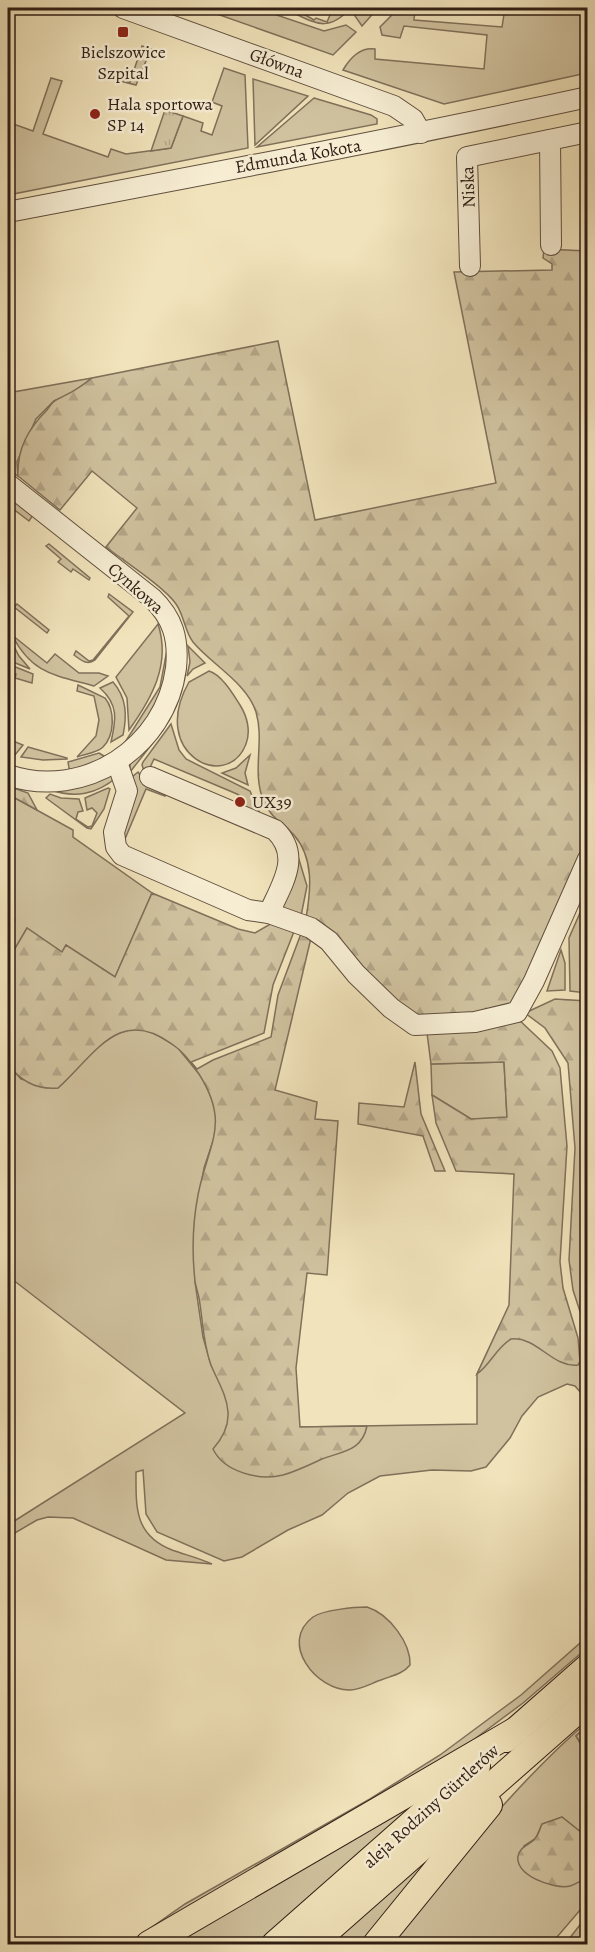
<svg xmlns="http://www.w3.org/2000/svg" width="595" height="1952" viewBox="0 0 595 1952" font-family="Alegreya,serif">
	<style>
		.green { fill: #d0c29f; stroke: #80705a; stroke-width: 1.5 }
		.forest { fill: url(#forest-firs); stroke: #80705a; stroke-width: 1.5 }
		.park { fill: url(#park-tufts); stroke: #80705a; stroke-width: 1.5 }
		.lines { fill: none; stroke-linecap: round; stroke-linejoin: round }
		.minor-casing { stroke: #604f3e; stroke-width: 22 }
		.major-casing { stroke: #301e15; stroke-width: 28 }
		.minor { stroke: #f6edd3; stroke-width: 20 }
		.major { stroke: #f1e3bb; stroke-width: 26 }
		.poi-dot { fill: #8f2418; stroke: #f6edd3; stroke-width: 2 }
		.labels { text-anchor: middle; stroke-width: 5; stroke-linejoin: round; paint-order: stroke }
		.poi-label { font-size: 18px; fill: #301e15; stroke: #f6edd3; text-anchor: start }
		.street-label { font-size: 18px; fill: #301e15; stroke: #f6edd3 }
	</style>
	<defs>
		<pattern id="forest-firs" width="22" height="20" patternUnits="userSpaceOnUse" patternTransform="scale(1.5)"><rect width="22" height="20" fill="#d0c29f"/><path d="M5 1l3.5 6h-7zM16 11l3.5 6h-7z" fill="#b3a688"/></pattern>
		<pattern id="park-tufts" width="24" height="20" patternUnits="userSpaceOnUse" patternTransform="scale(1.5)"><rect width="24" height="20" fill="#d0c29f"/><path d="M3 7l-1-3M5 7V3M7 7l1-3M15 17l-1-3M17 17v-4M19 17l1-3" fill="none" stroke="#b3a688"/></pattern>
	</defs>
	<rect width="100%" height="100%" fill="#f1e3bb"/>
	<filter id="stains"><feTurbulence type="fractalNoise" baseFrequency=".00333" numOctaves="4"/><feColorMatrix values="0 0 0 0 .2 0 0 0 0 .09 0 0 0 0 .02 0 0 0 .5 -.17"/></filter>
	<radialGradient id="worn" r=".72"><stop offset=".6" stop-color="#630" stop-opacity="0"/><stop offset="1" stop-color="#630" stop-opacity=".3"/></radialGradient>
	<g class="green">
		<path d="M200,8l59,1 65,22 22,-6 10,7 -23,23z"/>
		<path d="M333,8h18c-21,22 -32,18 -57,5l1,-4 19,11 2,-2 11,4z"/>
		<path d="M359,8h19l-16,18 -7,-10z"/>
		<path d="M404,8l11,1 -1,11 88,7 3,-19h43l14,3 7,-3h18v65l-143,31 -101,-34c7,-12 18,-23 32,-21v10l109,10 3,-34 -83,-9 -4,12 -18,-3 -2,-8 16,-16z"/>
		<path d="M142,46l9,3 -15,36 -28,-7 1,-3 21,7z"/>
		<path d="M224,68l21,7 3,73 -240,47v-73l25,9 18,-53 11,3 -19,53 65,23 3,-8 15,5 45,-6 12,-32 20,7 -2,8 11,4 10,-29 -10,-4z"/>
		<path d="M253,79l55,17 -53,49z"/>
		<path d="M314,98l57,17 6,4v5l-120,23z"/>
		<path d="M92,378l-23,17 -15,6 -18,18 -19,43 1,14 -10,-7v-76z"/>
		<path d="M8,491l27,21 -6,9 -21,-16z"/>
		<path d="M49,544l41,34 -1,2 -16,-11 -2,3 -13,-10 3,-3 -15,-13z"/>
		<path d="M109,594l24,18 -38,48c-8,6 -14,0 -21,-5l2,-4 13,10 4,-1 36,-44 -21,-19z"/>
		<path d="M17,604l32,26 -2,3 -33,-26z"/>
		<path d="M165,623l5,47 -18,49 -28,25 36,-57 7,-37z"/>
		<path d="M158,624c13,40 -6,74 -29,106l-2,-32 -11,-21z"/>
		<path d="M8,635l11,21 11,13 -22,-9z"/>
		<path d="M12,635l35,28 8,-9 24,19h20l9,3 -14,10c-40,-11 -62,-12 -82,-51z"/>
		<path d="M188,646l17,17 -12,6 -6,7 3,-14z"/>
		<path d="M8,664l25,10 -1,9 -17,-5 1,-4 -8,-3z"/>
		<path d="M209,671c13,4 24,23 31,34 7,11 11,26 6,39 -19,49 -98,10 -57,-62z"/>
		<path d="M113,682c14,16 14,34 10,53l-12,7c5,-22 8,-37 -11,-54z"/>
		<path d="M78,685l27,13c10,12 10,37 -2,49 -6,6 -18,7 -26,10l19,-21 3,-16 -5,-24 -17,-5z"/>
		<path d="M174,706l-11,24 -33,42v-10z"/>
		<path d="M171,724l8,26 7,9 64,32 11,25 -20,-8 4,-9 -8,-5 -83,-35 -8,17 -4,-11 1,-3z"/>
		<path d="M8,739l15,6 -8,10 -7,-2z"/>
		<path d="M28,747l39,11v1l-24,1 -22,-3z"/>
		<path d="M99,753l8,5 -37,16 -2,-12z"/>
		<path d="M250,755l-5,18 3,12 -26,-12 14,-5z"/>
		<path d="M138,772l6,9 24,10 -3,5 -19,-7 -21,50v7l15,9 -20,-12 12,-66z"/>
		<path d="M108,774l9,3c-21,18 -42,21 -67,13z"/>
		<path d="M108,788l2,1 -6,20 -13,20 -4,-1 -41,-30 4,-4 11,4 18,1 4,12 -5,1 -2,7 12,8 4,-1 5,-13 -5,-5 -5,2 -2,-12z"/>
		<path d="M15,798l58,32v7l79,56 -37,84 -49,-32 -4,7 -35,-24 -14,24 -5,-3v-17l7,-12 -7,-5v-107z"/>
		<path d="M297,853l10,33 -6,30 -18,-7 -2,-8z"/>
		<path d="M587,897v96l-17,-2 -1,-53z"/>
		<path d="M561,950l4,13v27l-18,1z"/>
		<path d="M139,1028l10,2 28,17 27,33 11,26 2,23 -13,39 -9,52v62l8,55 8,28 89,62 177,-3v-50l23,-49 80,36 1,32 -6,-7 -8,-2 -29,13 -16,19 -12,22 -24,29 -15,4 -39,-1 -52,6 -32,17 -26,22 -34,15 -46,27 -18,4 -67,-29 -11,-18 -3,-44 -7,2c0,35 -2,63 36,78 14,5 27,8 40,14l-46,-4 -93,-42 -25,-1 -11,3 -29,17v-12l177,-112 -177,-137v-212l13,15 37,9c25,-23 45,-57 81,-60z"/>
		<path d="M504,1062l3,56 -36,1 -39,-24 -1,-31z"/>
		<path d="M367,1607c22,7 44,36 43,58 -7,9 -19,11 -29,15 -9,3 -21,10 -31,10 -33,1 -72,-47 -37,-73 10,-7 42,-10 54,-10z"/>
		<path d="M587,1637v11l-64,55 -78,58 -308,183h-2l2,-4 -5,1 53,-37 185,-105 70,-44 81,-60z"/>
		<path d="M587,1722v4l-11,10c19,27 11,69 11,101l-25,-20 -20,7 -6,14 -12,8 1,26 13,8 25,6 24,-7v23l-36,42h-164c63,-76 125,-157 200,-222z"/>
		<path d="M438,1783l-53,52 -123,109h-96z"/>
		<path d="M474,1813l-108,131h-41z"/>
		<path d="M587,1916v28h-22z"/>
	</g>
	<g class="forest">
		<path d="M544,249l43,2 1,227 -5,8 5,3 -1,369 -70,153 -96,16 -115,-109c5,-28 8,-60 -12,-83 -11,-12 -24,-18 -30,-33 -13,-30 1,-60 -8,-90 -9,-29 -45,-48 -63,-70 -8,-10 -9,-27 -17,-38 -13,-18 -51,-42 -70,-57l31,-39 -45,-37 -32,39 -42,-34c-1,-27 10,-47 29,-66 3,-4 5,-8 9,-10 14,-7 24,-12 36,-22l186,-37 37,179 181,-37 -42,-211 98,-2v-6l-9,-6z"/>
		<path d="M8,786l20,7 9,17 -22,-12 -7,10z"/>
		<path d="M152,893l86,36 17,4 17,-10 23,6 -22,56 -9,48 -73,29 6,7 16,-9 58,-23 7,-42 24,-64 9,7 -36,152 42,12 -2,17 23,2 -11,154 -20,-2 -11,95 4,59 67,-1c-5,25 -24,25 -45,33 -13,6 -25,12 -39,16 -24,6 -59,-3 -70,-26 9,-10 16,-23 15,-37 -1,-17 -11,-32 -17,-47 -8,-22 -8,-44 -12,-67 -1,-5 -3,-11 -4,-17 -3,-27 -2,-60 3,-86 10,-52 33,-70 1,-121 -8,-11 -15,-22 -27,-30 -53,-39 -77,11 -114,44 -21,2 -37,-6 -50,-24v-115l5,3 14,-24 35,24 4,-7 49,32z"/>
		<path d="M555,999l32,2v332l-14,-43 -4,-30 6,-112 -7,-85 -23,-35 -20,-15z"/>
		<path d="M517,1018l35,33 8,17 7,78 -7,116 3,26 15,50 2,23 -2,4c-26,3 -41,-29 -67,-26 -15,9 -20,25 -34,35l32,-69 5,-131 -58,-3 -20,-48 -4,-28 39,24 36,-2 -3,-55 -73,2 -4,-31z"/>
		<path d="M415,1062l6,52 24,57h-10l-12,-35 -65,-12 1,-21 45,4z"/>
		<path d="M587,1726v38l-2,-14 -9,-14z"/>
		<path d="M562,1817l25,20v42c-6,1 -11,5 -17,7 -16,4 -60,-12 -51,-33 4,-9 13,-8 17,-16 3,-3 4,-9 6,-13z"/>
	</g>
	<path class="park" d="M165,110l18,6 -12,32 -20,3z"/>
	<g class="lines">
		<g class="minor-casing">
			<g id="minor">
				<path d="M123,8l271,98 19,13 8,14"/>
				<path d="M550,140l1,105"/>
				<path d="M8,212c193,-37 387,-73 580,-115"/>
				<path d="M470,266l-3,-109 121,-25"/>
				<path d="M8,484l144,114c21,20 27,41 24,70 -10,79 -92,133 -168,107"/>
				<path d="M117,762l10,29 -13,41 2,15 6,8 126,55 21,3 42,15 18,13 27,33 35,34 24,17 60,-3 42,-10 17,-31 54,-122"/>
				<path d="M150,777l125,53c27,26 7,54 -6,83"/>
			</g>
		</g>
		<g class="major-casing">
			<g id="major">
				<path d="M506,1739l82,-72"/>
				<path d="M149,1944l369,-215"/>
				<path d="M275,1944l202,-178"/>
				<path d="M312,1944l276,-243"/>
				<path d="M376,1944l113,-139"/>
			</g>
		</g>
		<use href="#minor" class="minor"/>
		<use href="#major" class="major"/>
	</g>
	<g class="poi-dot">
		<rect x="117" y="26" width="12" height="12" rx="3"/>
		<circle cx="95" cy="114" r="6"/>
		<circle cx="240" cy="802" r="6"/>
	</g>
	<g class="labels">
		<g class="poi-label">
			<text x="123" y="58" text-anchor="middle">Bielszowice<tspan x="123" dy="21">Szpital</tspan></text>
			<text x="107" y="110">Hala sportowa<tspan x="107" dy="21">SP 14</tspan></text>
			<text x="252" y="808">UX39</text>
		</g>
		<g class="street-label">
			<text transform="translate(277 63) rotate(20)" y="6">Główna</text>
			<text transform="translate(298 156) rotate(-10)" y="6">Edmunda Kokota</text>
			<text transform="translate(468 187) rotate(-92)" y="6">Niska</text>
			<text transform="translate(136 588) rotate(41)" y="6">Cynkowa</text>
			<text transform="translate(431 1806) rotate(-42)" y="6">aleja Rodziny Gürtlerów</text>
		</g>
	</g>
	<rect width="595" height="1952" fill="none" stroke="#f1e3bb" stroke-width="30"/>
	<rect x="9" y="9" width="577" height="1934" fill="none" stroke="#301e15" stroke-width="3"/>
	<rect x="15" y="15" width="565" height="1922" fill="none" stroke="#301e15" stroke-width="1.5"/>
	<rect width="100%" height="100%" filter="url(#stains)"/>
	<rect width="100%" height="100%" fill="url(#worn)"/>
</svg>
